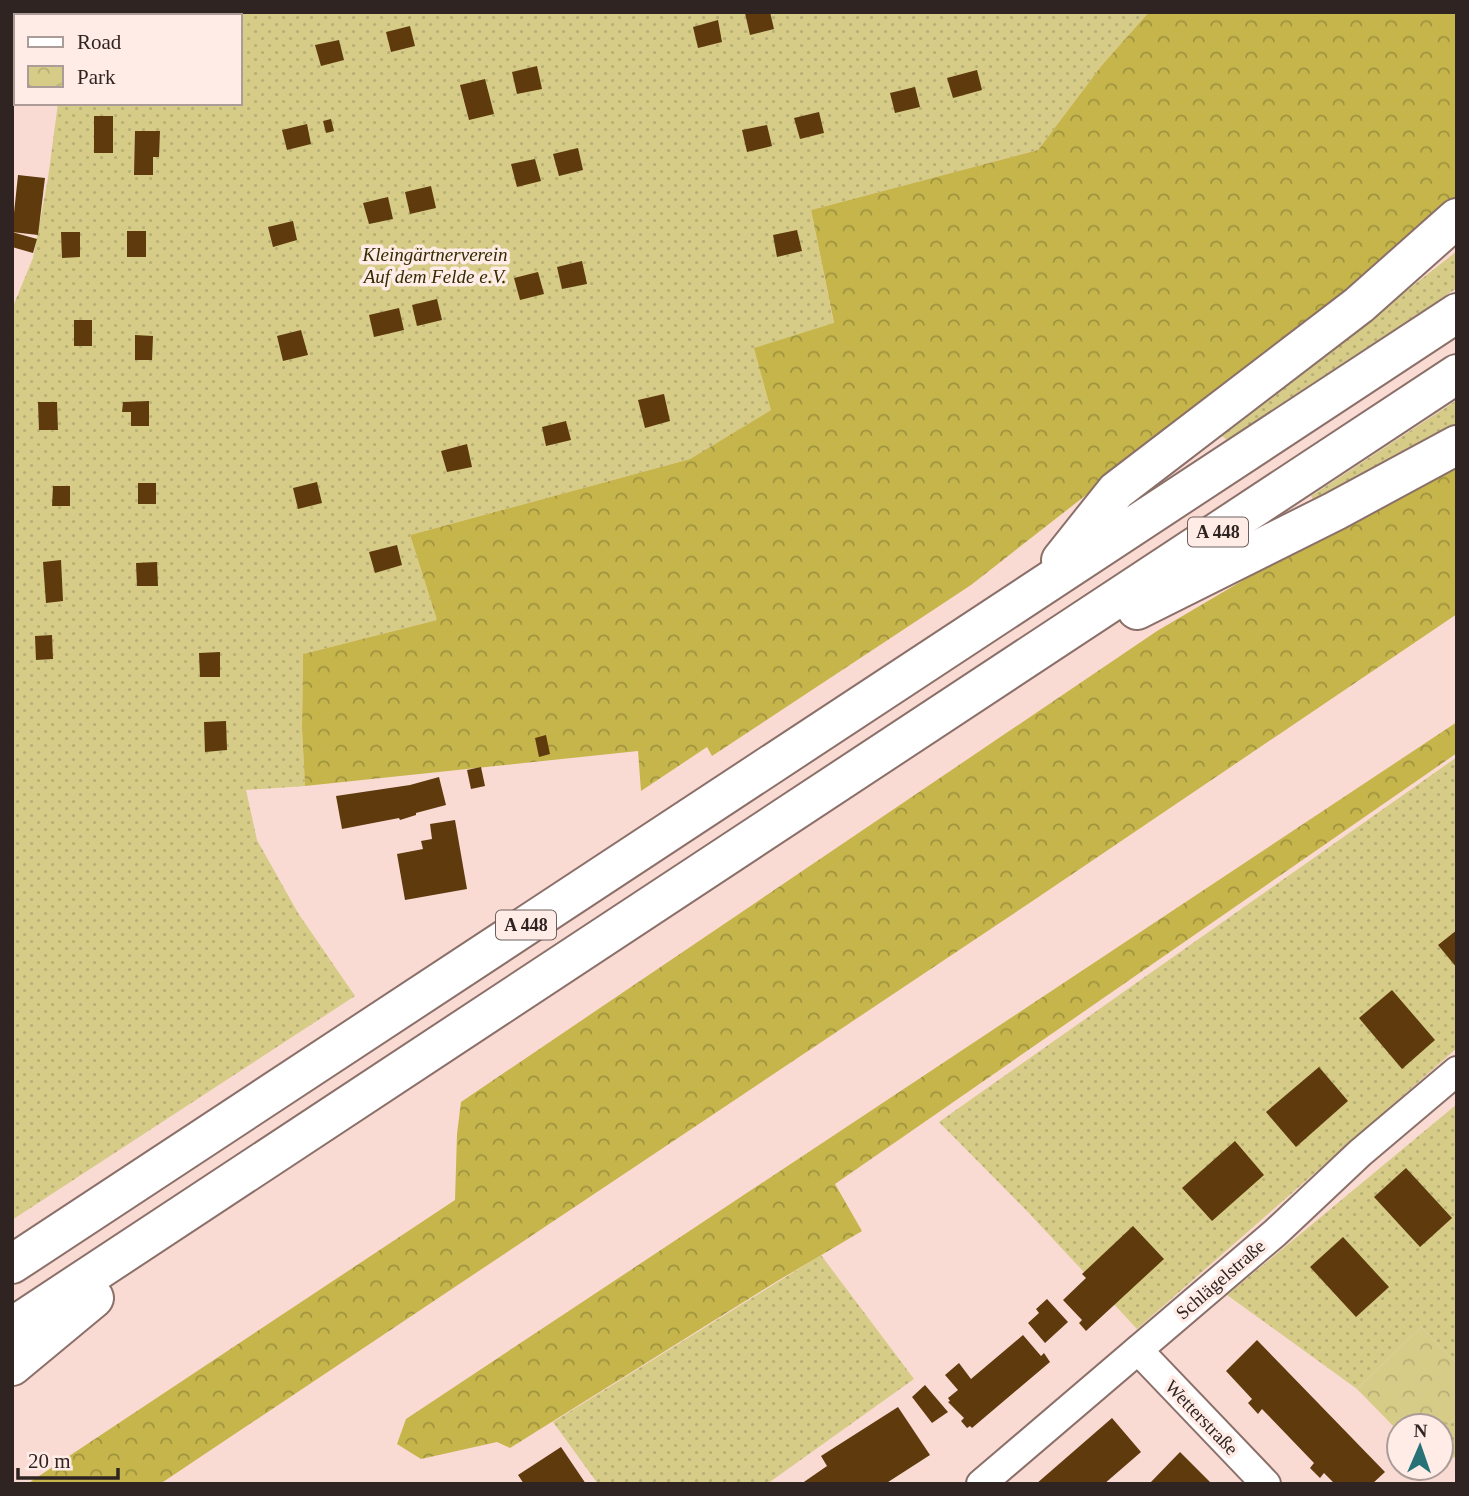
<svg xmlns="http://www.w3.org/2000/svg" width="1469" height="1496" viewBox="0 0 1469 1496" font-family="'Times New Roman',serif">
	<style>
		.grass { fill: url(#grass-dots) }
		.forest { fill: url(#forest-crowns) }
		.park { fill: url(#park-crowns) }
		.building { fill: #5e3a0d }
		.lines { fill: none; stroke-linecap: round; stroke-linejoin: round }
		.street-casing { stroke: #8b7069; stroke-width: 32 }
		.highway-casing { stroke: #8b7069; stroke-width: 42 }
		.street { stroke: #fff; stroke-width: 28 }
		.highway { stroke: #fff; stroke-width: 38 }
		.labels { text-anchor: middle; stroke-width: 7; stroke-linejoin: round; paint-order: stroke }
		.shield { fill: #ffece7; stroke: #6d605c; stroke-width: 2 }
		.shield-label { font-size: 18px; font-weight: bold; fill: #2f2421 }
		.park-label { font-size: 19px; font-style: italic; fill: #322c00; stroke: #ffece7 }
		.street-label { font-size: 19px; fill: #2f2421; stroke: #ffece7 }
	</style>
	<defs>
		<pattern id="grass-dots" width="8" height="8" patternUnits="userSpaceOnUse" patternTransform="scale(1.75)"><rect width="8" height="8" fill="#d6cc88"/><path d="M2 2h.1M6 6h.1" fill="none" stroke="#b8af75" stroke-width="1.8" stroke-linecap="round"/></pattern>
		<pattern id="forest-crowns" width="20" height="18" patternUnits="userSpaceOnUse" patternTransform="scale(1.75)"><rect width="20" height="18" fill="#c5b54b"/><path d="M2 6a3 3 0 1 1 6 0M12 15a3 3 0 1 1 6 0" fill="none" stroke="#a0933e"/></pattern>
		<pattern id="park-crowns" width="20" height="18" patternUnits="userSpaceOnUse" patternTransform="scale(1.75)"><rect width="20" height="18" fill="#d6cc88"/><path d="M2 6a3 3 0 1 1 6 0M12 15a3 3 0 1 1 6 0" fill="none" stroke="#b8af75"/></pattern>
	</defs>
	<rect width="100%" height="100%" fill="#fadbd4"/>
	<g class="grass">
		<path d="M72,12h1077l-47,53 -64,85 -227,60 23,114 -63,86 -81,49 -280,76 27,85 -134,34 -1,75 3,57 -59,4 11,50 41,73 57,83 -343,224v-823l2,-93 19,-46 15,-80 10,-75h182v-87h-167z"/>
		<path d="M1457,251v37l-230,152 -5,-4z"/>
		<path d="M1457,400v25l-142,78 -4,-7z"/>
		<path d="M1457,757v291l-320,281 -111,-119 -87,-88z"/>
		<path d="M1457,1104v260l-36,-37 -64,62 -130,-94z"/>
		<path d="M821,1255l93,124 -147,105h-169l-45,-62z"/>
		<path d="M1457,1415v40l-16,13v-37z"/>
	</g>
	<g class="forest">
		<path d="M1149,12h308v193l-486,380 -259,171 -5,-9 -66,44 -3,-40 -333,35 -3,-57 1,-75 134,-34 -27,-85 280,-76 81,-49 -17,-62 80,-25 -23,-113 227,-60 64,-85z"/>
		<path d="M1457,461v153l-423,286 -874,584h-133l428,-284 2,-66 4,-32 696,-471 185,-109z"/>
		<path d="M1457,722v31l-622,431 27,47 -83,49 -269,168 -13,-6 -76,17 -24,-15 9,-25z"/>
	</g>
	<path class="park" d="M1421,1327l36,37v51l-16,16v-5h-42v6l-42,-43z"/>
	<g class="building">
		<path d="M748,12h22l4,17 -24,6 -5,-22z"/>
		<path d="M718,20l4,22 -24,6 -5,-21z"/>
		<path d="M410,26l5,20 -24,6 -5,-20z"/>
		<path d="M339,40l5,20 -23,6 -6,-21z"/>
		<path d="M537,66l5,23 -25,5 -5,-22z"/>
		<path d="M977,70l5,20 -29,8 -6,-20z"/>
		<path d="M485,79l9,35 -25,6 -9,-35z"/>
		<path d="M915,87l5,20 -25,6 -5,-20z"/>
		<path d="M819,112l5,21 -24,6 -6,-21z"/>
		<rect x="94" y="116" width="19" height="37"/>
		<path d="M331,119l3,12 -8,2 -3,-12z"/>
		<path d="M307,124l4,20 -24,6 -5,-20z"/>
		<path d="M767,125l5,21 -25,6 -5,-22z"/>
		<path d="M135,131h25l-1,26h-6v18h-19z"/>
		<path d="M578,148l5,22 -24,6 -6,-22z"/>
		<path d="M535,159l6,22 -24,6 -6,-23z"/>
		<path d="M18,175l27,3 -7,57 -26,-3z"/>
		<path d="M431,186l5,22 -26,6 -5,-22z"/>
		<path d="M388,197l5,22 -24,5 -6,-21z"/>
		<path d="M293,221l4,19 -24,7 -5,-20z"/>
		<path d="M797,230l5,21 -25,6 -4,-22z"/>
		<rect x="127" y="231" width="19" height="26"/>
		<path d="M12,232l25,7 -4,14 -21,-6z"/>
		<path d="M61,232h19v25l-18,1z"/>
		<path d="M582,261l5,23 -25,5 -5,-22z"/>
		<path d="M538,272l6,22 -24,6 -6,-22z"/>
		<path d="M437,299l5,21 -25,6 -5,-21z"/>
		<path d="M399,308l5,22 -30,7 -5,-22z"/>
		<rect x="74" y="320" width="18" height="26"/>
		<path d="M301,330l7,25 -25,6 -6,-25z"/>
		<path d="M135,335l18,1 -1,24h-17z"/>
		<path d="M664,394l6,27 -25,7 -7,-28z"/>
		<path d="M149,401v25h-18v-14h-9l1,-10z"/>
		<path d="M38,402h19l1,28h-19z"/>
		<path d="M566,421l5,19 -25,6 -4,-19z"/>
		<path d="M467,444l5,23 -25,5 -6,-21z"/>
		<path d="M317,482l5,21 -24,6 -5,-21z"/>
		<rect x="138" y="483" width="18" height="21"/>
		<path d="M53,486h17v20h-18z"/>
		<path d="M397,545l5,20 -27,8 -6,-21z"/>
		<path d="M61,560l2,41 -17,2 -3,-41z"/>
		<path d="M157,562l1,24h-21l-1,-23z"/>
		<path d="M52,635l1,24 -17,1 -1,-24z"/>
		<path d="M220,652v25h-20l-1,-24z"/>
		<path d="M226,721l1,29 -22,2 -1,-30z"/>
		<path d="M546,735l4,19 -11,3 -4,-19z"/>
		<path d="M481,767l4,19 -14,3 -4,-19z"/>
		<path d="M439,777l7,28 -30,8v2l-16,5 -1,-2 -57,11 -6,-33 74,-11z"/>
		<path d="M455,820l12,69 -62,11 -8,-46 26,-5 -2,-8 11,-2 -2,-15z"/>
		<path d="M1457,930v38l-19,-23z"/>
		<path d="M1392,990l43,50 -33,29 -43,-51z"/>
		<path d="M1319,1067l29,34 -52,46 -30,-35z"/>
		<path d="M1235,1141l29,34 -52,46 -30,-33z"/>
		<path d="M1406,1168l46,50 -32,29 -46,-50z"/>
		<path d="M1133,1226l31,33 -78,72 -7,-8 3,-3 -19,-20 23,-22 -4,-4z"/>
		<path d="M1343,1237l46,50 -33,30 -46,-50z"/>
		<path d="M1047,1299l21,23 -23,21 -17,-20 11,-10 -3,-4z"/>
		<path d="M1023,1335l18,21 3,-3 6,9 -78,66 -2,-2 -3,2 -6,-7 3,-3 -16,-16 2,-1 -2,-3 10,-8 -13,-15 14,-12 12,16z"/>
		<path d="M1257,1340l128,132 -13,12h-37l-11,-11 -4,5 -10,-10 4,-5 -25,-26 -27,-28 -4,5 -10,-11 4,-4 -26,-28z"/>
		<path d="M925,1385l23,27 -16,11 -20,-26z"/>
		<path d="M898,1407l32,48 -45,29h-84l26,-18 -6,-10z"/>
		<path d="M1112,1418l29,34 -37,32h-68z"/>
		<path d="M561,1447l25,37h-62l-6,-9z"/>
		<path d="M1180,1452l32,32h-63z"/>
	</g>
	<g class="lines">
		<g class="street-casing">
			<g id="street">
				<path d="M12,77l4,-1"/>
				<path d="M1138,1350l128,134"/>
				<path d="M981,1484l294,-251 85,-80 97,-82"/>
			</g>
		</g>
		<g class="highway-casing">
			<g id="highway">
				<path d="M1061,560l55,-69 243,-186 98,-87"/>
				<path d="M1137,610l198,-99 122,-66"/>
				<path d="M12,1264l1445,-951"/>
				<path d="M12,1327l1445,-953"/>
				<path d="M12,1366l82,-68"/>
			</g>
		</g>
		<use href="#street" class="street"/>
		<use href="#highway" class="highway"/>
	</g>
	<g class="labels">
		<g class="shield">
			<rect x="1188" y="517.5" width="60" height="29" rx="5"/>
			<rect x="496" y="910.5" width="60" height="29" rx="5"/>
		</g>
		<g class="shield-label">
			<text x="1218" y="538">A 448</text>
			<text x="526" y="931">A 448</text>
		</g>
		<g class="park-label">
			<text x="435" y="261">Kleingärtnerverein<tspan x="435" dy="22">Auf dem Felde e.V.</tspan></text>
		</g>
		<g class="street-label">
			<text transform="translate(1220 1279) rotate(-41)" y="7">Schlägelstraße</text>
			<text transform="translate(1202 1417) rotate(46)" y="7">Wetterstraße</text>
		</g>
	</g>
	<rect width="1469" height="1496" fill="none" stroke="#2f2421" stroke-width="28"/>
	<rect x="14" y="14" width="228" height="91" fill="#ffece7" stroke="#ac9c98" stroke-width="2"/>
	<rect x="28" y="37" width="35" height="10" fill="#ffffff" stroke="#ac9c98" stroke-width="2"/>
	<text x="77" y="49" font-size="21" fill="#2f2421">Road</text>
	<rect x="28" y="66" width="35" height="21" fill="url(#park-crowns)" stroke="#ac9c98" stroke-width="2"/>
	<text x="77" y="84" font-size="21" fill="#2f2421">Park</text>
	<g transform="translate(1420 1447) rotate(2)"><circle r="33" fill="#ffece7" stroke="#ac9c98" stroke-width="2"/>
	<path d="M0-5L12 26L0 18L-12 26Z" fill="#277177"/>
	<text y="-10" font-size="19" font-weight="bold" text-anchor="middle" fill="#2f2421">N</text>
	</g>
	<path d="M18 1468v10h100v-10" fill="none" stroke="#2f2421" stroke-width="3.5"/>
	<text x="28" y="1468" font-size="21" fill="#2f2421" stroke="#ffece7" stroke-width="5" paint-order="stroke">20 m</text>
</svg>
